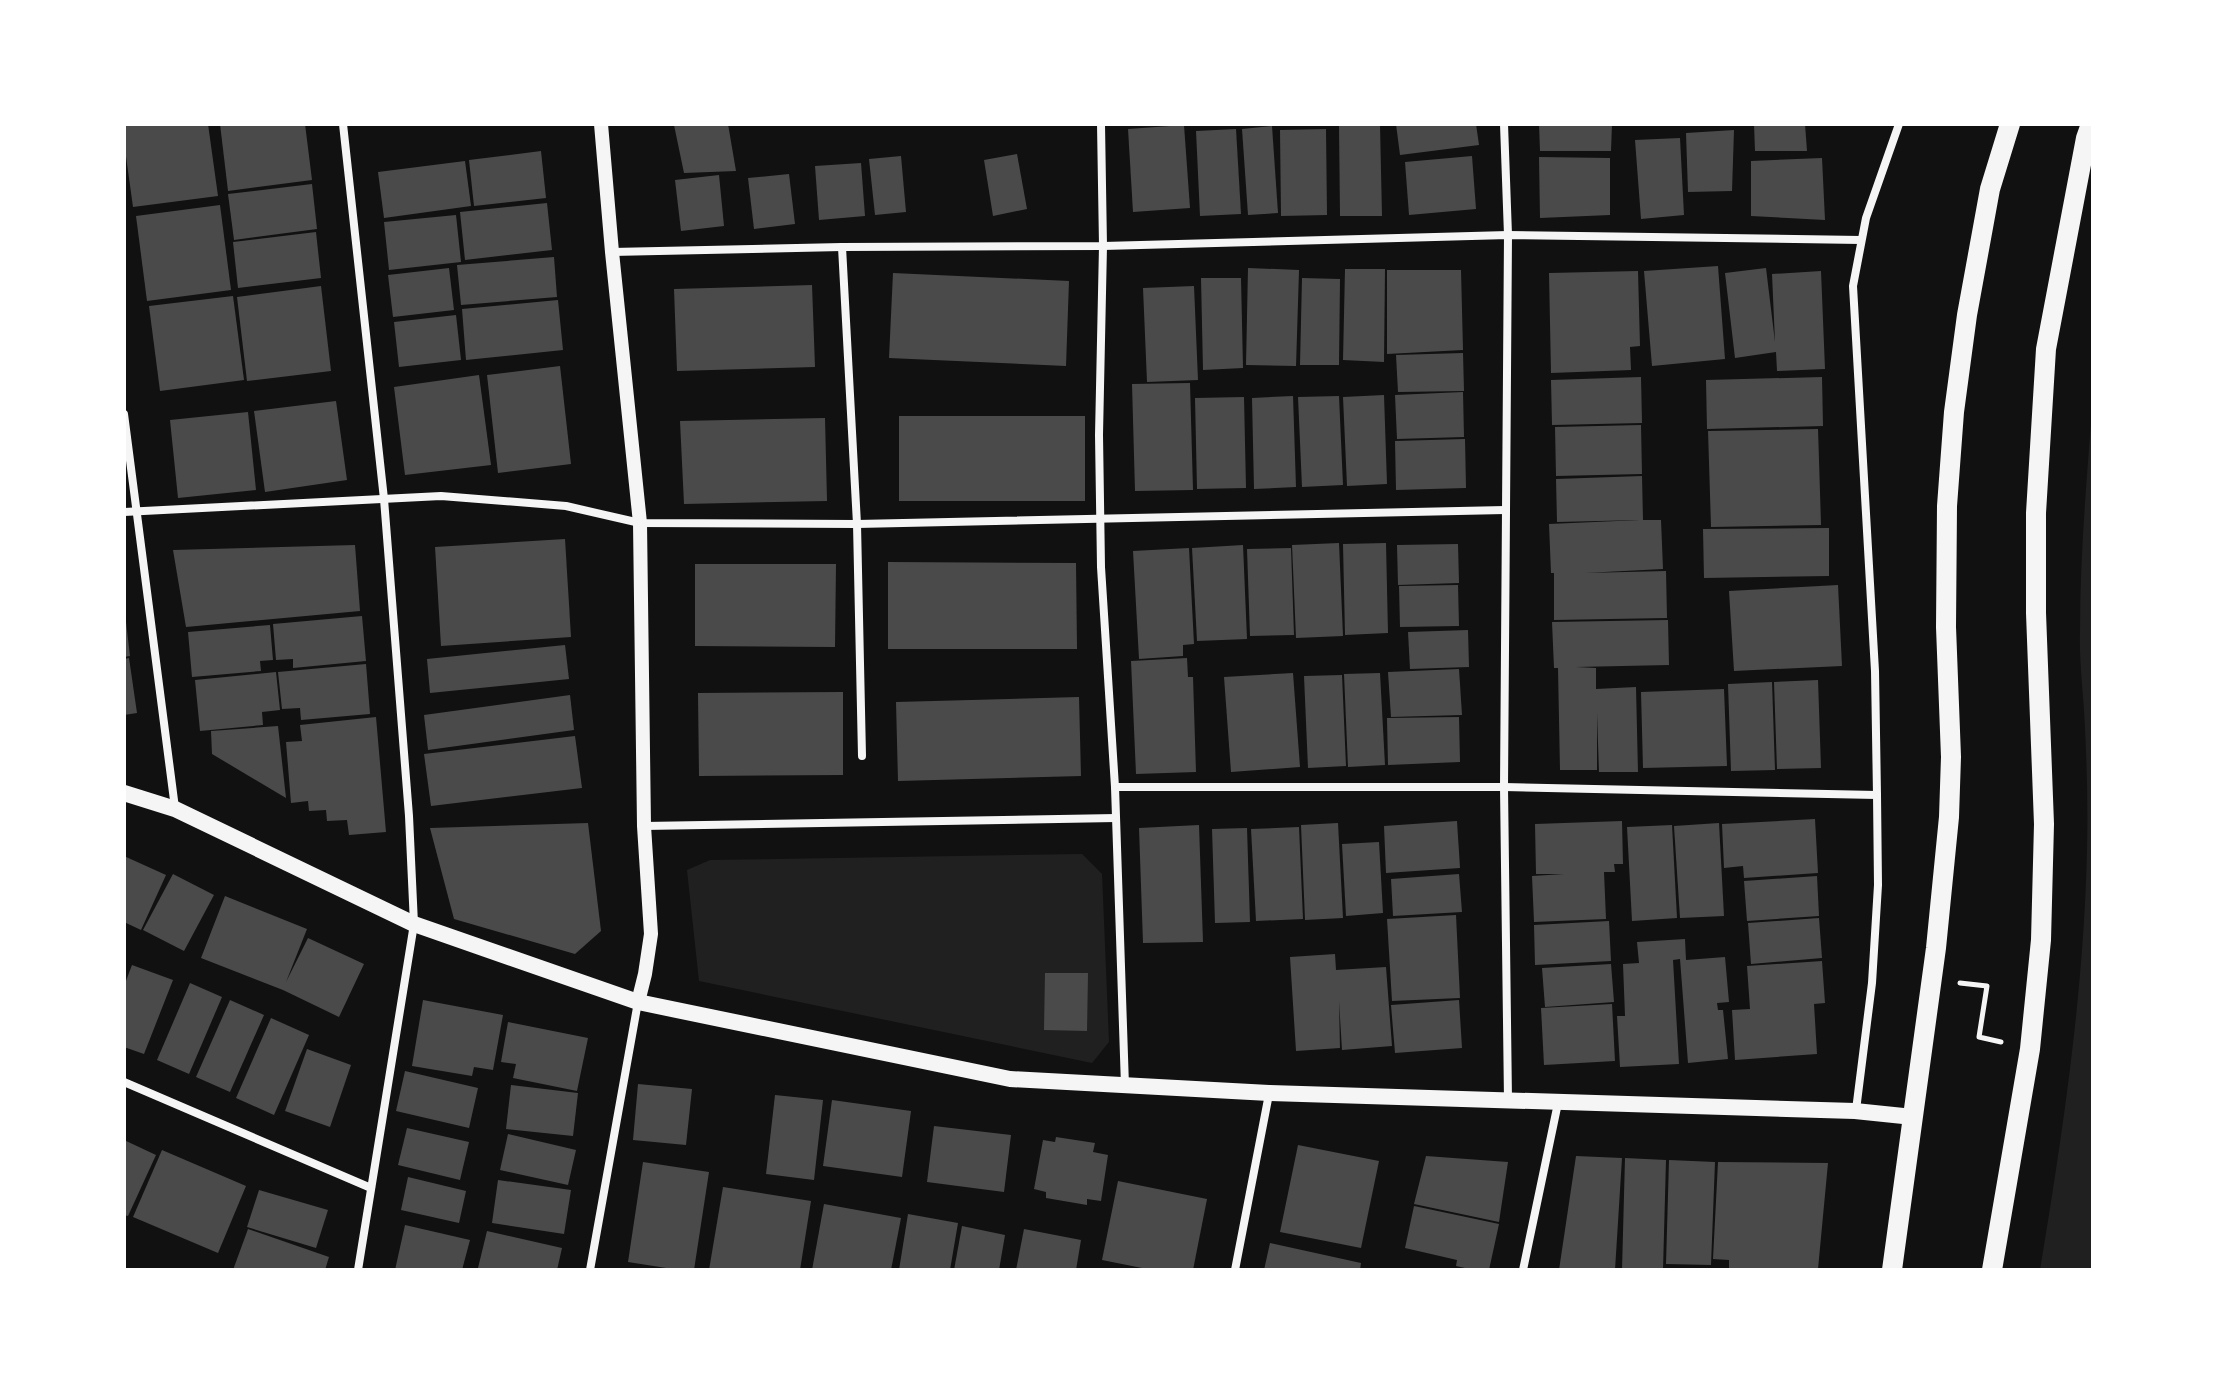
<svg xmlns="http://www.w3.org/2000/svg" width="2217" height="1394" viewBox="0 0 2217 1394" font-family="'Roboto Condensed',sans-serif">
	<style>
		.green { fill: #202020 }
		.building { fill: #4a4a4a }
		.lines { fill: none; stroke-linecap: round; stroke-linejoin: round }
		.path { stroke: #f5f5f5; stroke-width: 5 }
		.minor { stroke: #f5f5f5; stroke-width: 8 }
		.tertiary { stroke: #f5f5f5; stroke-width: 14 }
		.secondary { stroke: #f5f5f5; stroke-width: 16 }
		.primary { stroke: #f5f5f5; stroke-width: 20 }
	</style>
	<rect width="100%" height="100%" fill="#111"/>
	<g class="green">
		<path d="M2093,397v873h-53c23,-139 44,-279 47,-420 1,-40 0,-81 -2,-121 -1,-32 -6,-65 -5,-97 0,-78 7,-157 13,-235z"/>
		<path d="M1082,854l20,20 7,168 -17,21 -393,-82 -12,-111 23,-10z"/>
	</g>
	<g class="building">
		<path d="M124,124h84l10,72 -85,11 -9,-65z"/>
		<path d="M220,124h85l7,56 -84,11z"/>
		<path d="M681,124h47l8,47 -52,2 -10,-48z"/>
		<path d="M1396,124h80l3,21 -79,10z"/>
		<path d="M1539,124h73l-1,27h-71z"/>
		<path d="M1754,124h51l2,27h-52z"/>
		<path d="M1184,125l6,83 -57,4 -5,-83z"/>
		<path d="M1380,125l2,91h-42l-1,-90z"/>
		<path d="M1272,126l6,87 -30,2 -6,-86z"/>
		<path d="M1236,129l5,85 -41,2 -4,-85z"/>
		<path d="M1326,129l1,86 -46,1 -1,-86z"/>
		<path d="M1734,130l-2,61 -44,1 -2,-59z"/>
		<path d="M1680,138l4,77 -43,4 -6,-79z"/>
		<path d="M541,151l5,47 -72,8 -5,-46z"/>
		<path d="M1017,154l10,55 -34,7 -9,-56z"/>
		<path d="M901,156l5,56 -31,3 -6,-56z"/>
		<path d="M1472,156l4,53 -67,6 -4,-53z"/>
		<path d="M1539,157l71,1v57l-70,3z"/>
		<path d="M1822,158l3,62 -74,-4v-55z"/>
		<path d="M465,161l6,45 -87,12 -6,-46z"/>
		<path d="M861,163l4,53 -46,4 -4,-54z"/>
		<path d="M789,174l6,50 -41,5 -6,-51z"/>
		<path d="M719,175l5,51 -43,5 -6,-51z"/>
		<path d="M312,184l5,45 -83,11 -6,-46z"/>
		<path d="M547,203l5,47 -87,10 -5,-48z"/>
		<path d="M220,205l11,85 -84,11 -11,-85z"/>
		<path d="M456,215l5,47 -72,8 -5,-48z"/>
		<path d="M316,232l5,46 -83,10 -5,-46z"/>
		<path d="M554,257l3,40 -96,8 -4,-40z"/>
		<path d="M1718,266l7,93 -73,7 -8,-95z"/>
		<path d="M449,268l5,42 -61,7 -5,-42z"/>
		<path d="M1248,268l51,2 -3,96 -50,-1z"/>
		<path d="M1766,268l9,74 -3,-68 49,-3 4,98 -48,2 -1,-19 -41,6 -10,-85z"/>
		<path d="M1345,269h40l-1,93 -41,-2z"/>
		<path d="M1387,270h74l2,80 -76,4z"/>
		<path d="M1638,271l2,75 -10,1 1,23 -80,3 -2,-100z"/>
		<path d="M893,273l176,8 -3,85 -177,-8z"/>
		<path d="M1201,278h40l2,90 -40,2z"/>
		<path d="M1302,278l38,1 -1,86h-39z"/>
		<path d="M812,285l3,82 -138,4 -3,-82z"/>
		<path d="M321,286l10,85 -84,10 -10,-84z"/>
		<path d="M1194,286l4,94 -51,2 -4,-94z"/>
		<path d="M233,296l11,84 -84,11 -11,-85z"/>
		<path d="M558,300l5,50 -97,10 -4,-51z"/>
		<path d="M456,315l5,45 -62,7 -5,-45z"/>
		<path d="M1463,353l1,38 -66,1 -2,-37z"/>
		<path d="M560,366l11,98 -73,9 -11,-98z"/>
		<path d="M479,375l12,90 -86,10 -11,-88z"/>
		<path d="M1641,377l1,46 -90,2 -1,-45z"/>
		<path d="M1822,377l1,49 -116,3 -1,-49z"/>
		<path d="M1190,383l3,107 -58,1 -3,-107z"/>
		<path d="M1463,392l1,45 -67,2 -2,-44z"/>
		<path d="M1384,395l3,89 -40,2 -4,-89z"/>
		<path d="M1293,396l3,91 -42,2 -2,-91z"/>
		<path d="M1339,396l4,89 -41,2 -4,-90z"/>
		<path d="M1244,397l2,91 -49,1 -2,-91z"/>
		<path d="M336,401l11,79 -82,12 -11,-81z"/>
		<path d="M248,412l8,78 -78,8 -8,-78z"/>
		<rect x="899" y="416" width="186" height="85"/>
		<path d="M825,418l2,83 -143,3 -4,-83z"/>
		<path d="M1641,425l1,49 -86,2 -1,-49z"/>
		<path d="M1818,429l3,96 -110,2 -3,-96z"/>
		<path d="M1465,439l1,49 -70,2 -1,-49z"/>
		<path d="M1642,476l1,44h18l2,49 -78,4 81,-2 1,47 -113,2v-47h-3l-2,-49 91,-4 -83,2 -1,-43z"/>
		<path d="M1829,528v48l-125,2 -1,-49z"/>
		<path d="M565,539l6,98 -130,9 -6,-99z"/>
		<path d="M1339,543l4,93 -47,2 -4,-93z"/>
		<path d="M1386,543l2,90 -43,2 -2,-91z"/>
		<path d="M1458,544l1,39 -61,2 -1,-40z"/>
		<path d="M355,545l5,66 -174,16 -13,-77z"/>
		<path d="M1243,545l4,94 -50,2 -5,-93z"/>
		<path d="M1189,548l5,96 -11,1v11l-44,3 -6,-108z"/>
		<path d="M1291,548l3,87 -44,1 -3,-87z"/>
		<path d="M888,562l188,1 1,86h-189z"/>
		<path d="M695,564h141l-1,83 -140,-1z"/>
		<path d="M1458,585l1,41 -59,1 -1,-41z"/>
		<path d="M1838,585l4,81 -108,5 -5,-80z"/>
		<path d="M362,616l4,45 -73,7v-9l-17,1 -3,-36z"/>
		<path d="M1668,620l1,45 -93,2 20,1v21l40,-2 2,85h-39l-2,-59v57h-37l-2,-102h-4l-2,-46z"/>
		<path d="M124,622h2l4,34 -6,1z"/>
		<path d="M270,625l3,35 -13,1 1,10 -69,6 -4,-45z"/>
		<path d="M1468,630l1,37 -59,2 -2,-37z"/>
		<path d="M565,645l4,34 -139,14 -3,-34z"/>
		<path d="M129,658l8,55 -13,2v-56z"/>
		<path d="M1187,658l1,19h5l3,95 -60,2 -5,-113z"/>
		<path d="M366,664l4,50 -69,6 -1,-12 -18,1 -4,-37z"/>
		<path d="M1459,669l3,46 -71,2 -3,-45z"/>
		<path d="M276,672l4,38 -18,2 1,13 -63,6 -5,-51z"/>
		<path d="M1293,673l7,94 -69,5 -7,-95z"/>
		<path d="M1380,673l5,92 -37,2 -4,-93z"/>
		<path d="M1342,675l4,91 -38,2 -4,-92z"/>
		<path d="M1818,680l3,88 -44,1 -3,-87z"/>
		<path d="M1772,682l3,88 -44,1 -3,-87z"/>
		<path d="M1724,689l3,77 -84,2 -2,-76z"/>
		<path d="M843,692v83l-144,1 -1,-83z"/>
		<path d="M570,695l4,35 -146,20 -4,-35z"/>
		<path d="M1079,697l2,79 -183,5 -2,-79z"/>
		<path d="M376,717l10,115 -37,3 -2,-15 -20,1 -1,-11 -17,1 -1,-10 -17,2 -5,-61 16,-1 -2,-16z"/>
		<path d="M1459,717l1,45 -72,3 -1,-47z"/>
		<path d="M278,726l8,72 -74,-44 -1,-23z"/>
		<path d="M575,736l7,52 -151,18 -7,-52z"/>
		<path d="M1815,819l3,54 -74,5 -1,-12 -19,2 -2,-44z"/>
		<path d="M1457,821l3,47 -74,5 -2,-47z"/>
		<path d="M1622,821l1,43h-9l1,8h-11l2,47 -72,3 -2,-46 32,-2h-28l-1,-50z"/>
		<path d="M588,823l13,108 -26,23 -121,-35 -24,-91z"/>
		<path d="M1338,823l5,95 -38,2 -4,-95z"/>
		<path d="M1719,823l5,93 -44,2 -6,-92z"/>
		<path d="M1199,825l4,117 -60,1 -4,-115z"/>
		<path d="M1672,825l5,93 -45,3 -5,-94z"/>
		<path d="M1299,827l4,92 -47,2 -5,-92z"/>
		<path d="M1247,828l3,94 -35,1 -3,-94z"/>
		<path d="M1379,842l4,71 -37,3 -4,-72z"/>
		<path d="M124,856l42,19 -25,55 -17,-8z"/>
		<path d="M173,874l41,21 -30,56 -41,-21z"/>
		<path d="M1459,874l3,38 -69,4 -2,-37z"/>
		<path d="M1817,876l2,40 -72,5 -3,-40z"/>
		<path d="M225,896l82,33 -21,53 22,-44 56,26 -25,53 -56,-27 -82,-32z"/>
		<path d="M1456,915l4,83 -68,3 -5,-82z"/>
		<path d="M1819,918l3,40 -71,6 -3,-41z"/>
		<path d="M1609,921l2,40 -76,4 -1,-40z"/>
		<path d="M1685,939l1,21 39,-3 4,45 -12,1 1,7h5l5,49 -40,4 -8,-104 -7,1 6,104 -59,3 -3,-51h8l-2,-52 16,-1 -2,-21z"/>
		<path d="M1335,954l1,16 50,-3 6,79 -50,4 -3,-49 1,47 -44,3 -6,-94z"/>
		<path d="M1822,961l3,42 -11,1 3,50 -82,6 -3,-50 18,-1 -3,-43z"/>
		<path d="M1611,964l3,38 -69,5 -3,-39z"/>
		<path d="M132,965l41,15 -29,74 -20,-7v-61z"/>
		<path d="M1045,973h43l-1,58 -43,-1z"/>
		<path d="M190,983l32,14 -33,77 -32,-14z"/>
		<path d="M230,1000l34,15 -34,77 -34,-15z"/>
		<path d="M423,1000l80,15 -10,55 -19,-3 -2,9 -60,-10z"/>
		<path d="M1459,1000l3,48 -67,5 -4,-48z"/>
		<path d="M1612,1004l3,57 -71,4 -3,-57z"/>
		<path d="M271,1018l38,17 -35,80 -38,-17z"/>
		<path d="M508,1022l80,16 -11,53 -64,-13 3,-14 -15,-2z"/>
		<path d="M307,1049l44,16 -21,62 -45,-16z"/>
		<path d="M405,1071l73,17 -9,40 -73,-17z"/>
		<path d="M638,1084l54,5 -6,56 -53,-5z"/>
		<path d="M511,1085l67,8 -5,43 -67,-7z"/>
		<path d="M775,1095l48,5 -9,80 -48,-6z"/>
		<path d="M832,1100l79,11 -9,66 -79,-11z"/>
		<path d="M934,1126l77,9 -7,57 -77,-10z"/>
		<path d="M407,1128l62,14 -9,38 -62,-15z"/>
		<path d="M508,1134l68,16 -8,35 -68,-15z"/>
		<path d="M1056,1137l39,6 -2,9 15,3 -7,46 -14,-2v6l-41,-7v-6l-12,-3 9,-49 12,2z"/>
		<path d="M124,1140l32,15 -28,61 -4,-1z"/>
		<path d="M1298,1145l81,16 -18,87 -81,-16z"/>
		<path d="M162,1150l84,36 -28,67 -85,-36z"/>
		<path d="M1426,1156l82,6 -9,60 -85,-18z"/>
		<path d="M1576,1156l46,2 -7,112h-56z"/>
		<path d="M1625,1158l41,2 -3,110h-41z"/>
		<path d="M1669,1160l46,2 -4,103 -45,-1z"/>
		<path d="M643,1162l66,10 -15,98h-15l-51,-8z"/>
		<path d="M1718,1162l110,1 -10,106 -89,1v-10l-16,-1z"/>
		<path d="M408,1177l58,14 -7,32 -58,-13z"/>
		<path d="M498,1180l73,10 -7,44 -72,-11z"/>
		<path d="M1118,1181l89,18 -14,71h-41l-50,-10z"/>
		<path d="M723,1187l88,14 -11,69h-91z"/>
		<path d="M259,1190l69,20 -12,38 -69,-21z"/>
		<path d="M824,1204l77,14 -10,52h-79z"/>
		<path d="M1414,1206l85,18 -10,46h-15l-18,-4 1,-6 -52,-12z"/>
		<path d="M908,1214l50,9 -8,47h-51z"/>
		<path d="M405,1225l65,15 -8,30h-67z"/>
		<path d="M962,1226l43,9 -6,35h-45z"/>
		<path d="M248,1229l81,28 -4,13h-92z"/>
		<path d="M1024,1229l57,11 -5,30h-60z"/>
		<path d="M487,1231l75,17 -5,22h-70l-9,-2z"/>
		<path d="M1270,1243l91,20 -1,7h-96z"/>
	</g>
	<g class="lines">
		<path class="path" d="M1960,983l27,3 -8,51 22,5"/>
		<g class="minor">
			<path d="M343,124l41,375 25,317 5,108 -56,346"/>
			<path d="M1101,124l2,122 -4,189 2,132 14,220 10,299"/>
			<path d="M1504,124l4,111 -4,552 4,313"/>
			<path d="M842,247l15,277 5,232"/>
			<path d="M612,252l230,-5 261,-1 405,-11 353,5"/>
			<path d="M124,414l51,394"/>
			<path d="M124,512l317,-16 125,10 74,17 217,1 648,-14"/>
			<path d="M1115,787h389l373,8"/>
			<path d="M644,826l472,-8"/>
			<path d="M124,1082l247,106"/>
			<path d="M1856,1110l16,-127 6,-98 -1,-90 -2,-124 -22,-385 13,-68 33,-94"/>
			<path d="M590,1270l48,-268"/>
			<path d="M1235,1270l34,-176"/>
			<path d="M1523,1270l35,-167"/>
		</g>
		<path class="tertiary" d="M601,124l11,128 28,271 4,303 7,108 -6,40 -7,28"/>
		<path class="secondary" d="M124,793l51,16 239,115 224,78 372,77 259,14 586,18 58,6"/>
		<g class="primary">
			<path d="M1892,1270l44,-322 13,-131 2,-60 -5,-130 1,-121 7,-94 13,-97 23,-126 20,-65"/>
			<path d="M1992,1270l38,-221 11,-109 3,-116 -8,-211v-100l10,-164 40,-211 5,-14"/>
		</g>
	</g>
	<rect width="2217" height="1394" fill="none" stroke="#ffffff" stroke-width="252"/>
</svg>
